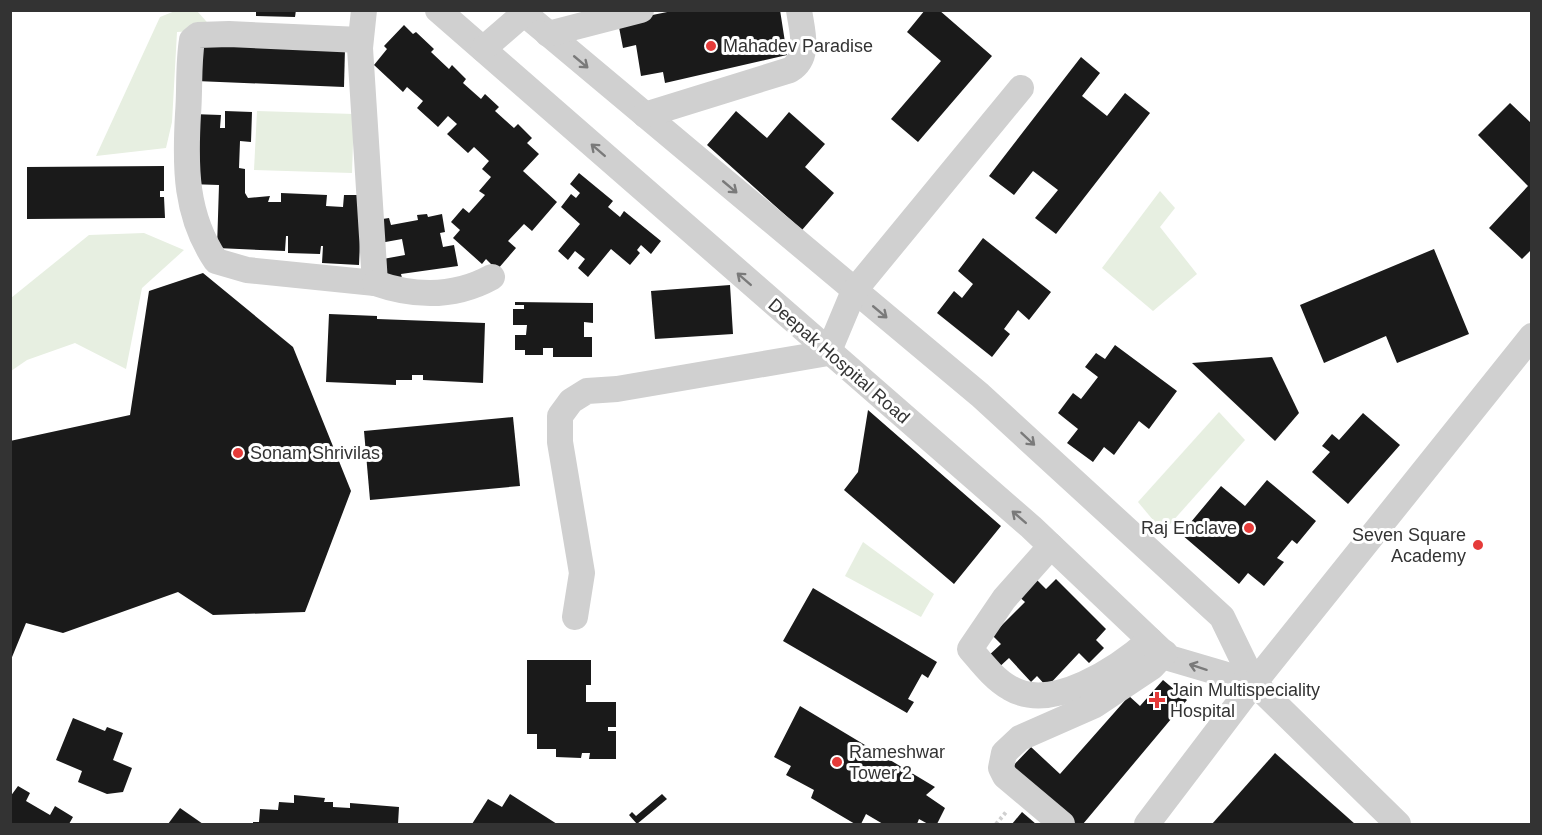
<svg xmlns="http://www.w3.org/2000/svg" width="1542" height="835" viewBox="0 0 1542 835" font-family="Arial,sans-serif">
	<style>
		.green { fill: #e7efe1 }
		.building { fill: #1a1a1a }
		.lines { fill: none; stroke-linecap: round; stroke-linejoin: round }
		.path { stroke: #d0d0d0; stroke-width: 4; stroke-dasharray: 3 3; stroke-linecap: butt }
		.minor { stroke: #d0d0d0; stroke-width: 26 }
		.oneway { stroke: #7a7a7a }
		.poi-dot { fill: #e53b39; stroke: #fff; stroke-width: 2 }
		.labels { text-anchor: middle; stroke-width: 6; stroke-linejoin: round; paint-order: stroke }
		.poi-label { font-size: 18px; fill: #333; stroke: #fff; text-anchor: start }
		.street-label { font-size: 18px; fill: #333; stroke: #fff }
	</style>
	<rect width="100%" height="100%" fill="#fff"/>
	<g class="green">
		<path d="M175,11h22l17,19 -37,2 -5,90 -6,26 -70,8 64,-139z"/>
		<path d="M257,111l97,3 -2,59 -98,-3z"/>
		<path d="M1160,191l15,17 -15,19 37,47 -44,37 -51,-43z"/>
		<path d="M144,233l40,17 -42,38 -16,81 -51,-26 -48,17 -16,11v-73l78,-63z"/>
		<path d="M1219,412l26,28 -82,92 -25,-30z"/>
		<path d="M863,542l71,52 -13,23 -76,-41z"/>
	</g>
	<g class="building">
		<path d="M256,10h40l-1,7 -39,-1z"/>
		<path d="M677,10h103l7,45 -122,28 -2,-11 -22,4 -5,-31 -13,3 -5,-26z"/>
		<path d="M925,10h14l53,46 -74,86 -27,-23 50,-58 -34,-29z"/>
		<path d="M404,25l9,9 3,-2 18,17 -3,3 18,17 3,-4 14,14 -3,4 18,16 4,-5 14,13 -4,4 19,17 4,-4 14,14 -5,5 12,11 -16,17 34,31 -25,29 -8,-7 -16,17 8,7 -19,22 -11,-11 -4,5 -29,-26 7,-8 -9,-8 12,-14 6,5 16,-18 -6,-4 12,-14 -9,-8 7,-8 -15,-14 -6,6 -21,-19 10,-10 -9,-8 -10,11 -21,-19 6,-7 -16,-14 -4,5 -29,-27 13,-16 -3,-3z"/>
		<path d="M198,42l147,6 -1,39 -148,-6z"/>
		<path d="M1081,57l19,16 -18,23 25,20 18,-23 25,20 -94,121 -21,-16 23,-28 -25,-19 -19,24 -25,-19z"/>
		<path d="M1510,103l22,21v125l-10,10 -33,-31 39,-42 -50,-51z"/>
		<path d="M225,111l27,1 -1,30 -11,-1 -1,27 6,1v24l3,5 22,-2 -2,6h13v-9l46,2 -1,11 17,1 1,-12h18l-3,70 -37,-2 1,-17h-2l-1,8 -32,-1v-17h-2l-1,15 -68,-3 2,-63 -30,-1 3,-70 29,1 -1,13h5z"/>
		<path d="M736,111l31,27 22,-26 36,32 -20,23 29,26 -32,37 -95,-85z"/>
		<path d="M164,166v25h-4v6h4l1,21 -138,1v-52z"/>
		<path d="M579,173l34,28 -5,6 12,10 4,-6 37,30 -10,13 -10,-9 -4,5 3,3 -10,12 -19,-16 -23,28 -10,-9 7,-9 -10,-8 -7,9 -10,-9 22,-27 -19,-17 10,-13 5,4 4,-5 -10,-9z"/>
		<path d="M427,214l1,3 14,-3 3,18 -5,1 3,14 11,-2 4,21 -57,8 1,4 -15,3 -4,-22 22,-4 -3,-16 -22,4 -4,-23 13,-2 2,7 27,-5 -1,-5z"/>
		<path d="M983,238l68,54 -22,28 -11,-10 -14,19 6,5 -18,23 -55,-44 17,-22 8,7 11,-14 -15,-13z"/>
		<path d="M1434,249l35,85 -72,29 -11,-27 -62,27 -24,-58z"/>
		<path d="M203,273l90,74 58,144 -46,121 -92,3 -35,-23 -115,41 -37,-10 -16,39v-221l120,-26 19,-124z"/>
		<path d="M730,285l3,49 -78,5 -4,-48z"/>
		<path d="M515,302l78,1v20l-9,-1v15h8v20h-39v-9h-10v7h-18v-5h-10v-15h11l1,-10h-14v-16h11v-4h-9z"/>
		<path d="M329,314l48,2v3l108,4 -2,60 -60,-3v-5h-11v5h-16v5l-70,-3z"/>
		<path d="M1115,345l62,46 -28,38 -10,-8 -25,34 -10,-8 -11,15 -26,-19 11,-14 -20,-16 15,-20 8,6 17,-22 -13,-10 11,-14 9,6z"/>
		<path d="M1272,357l27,56 -24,28 -83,-78z"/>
		<path d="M868,410l133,116 -47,58 -110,-94 14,-18z"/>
		<path d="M1363,413l37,32 -52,59 -36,-32 18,-20 -8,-6 10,-12 7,6z"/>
		<path d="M513,417l7,69 -150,14 -6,-69z"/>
		<path d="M1267,480l49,41 -19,23 -5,-4 -15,18 7,4 -20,24 -16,-13 -9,11 -58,-50 40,-48 24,20z"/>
		<path d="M1033,576l13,13 10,-10 50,50 -10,11 8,8 -15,15 -10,-10 -32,34 -10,-11 -6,6 -22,-24 -13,12 -11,-11 16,-15 -9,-9 33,-33 -9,-8z"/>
		<path d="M813,588l124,74 -9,16 -6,-4 -14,25 6,3 -7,11 -124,-72z"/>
		<path d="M527,660h64v25h-5v17h30v25h-8v4h8v28h-27l1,-6h-8l-1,5 -25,-1v-8h-19v-15h-10z"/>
		<path d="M1163,680l24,20 -104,124h-9l-64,-55 21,-22 29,27 69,-78 11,10z"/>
		<path d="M800,706l135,81 -9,8 19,13 -8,16h-9l-9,-5 -2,5h-34l-17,-10 -5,10h-6l-44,-26 3,-8 -28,-15 5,-9 -17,-9z"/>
		<path d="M73,718l32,13 2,-4 16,6 -10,27 19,8 -9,24 -16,2 -29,-12 4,-11 -26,-11z"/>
		<path d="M1275,753l80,71h-143z"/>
		<path d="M18,786l12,7 -4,8 24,14 5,-9 18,11 -4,7h-59v-27z"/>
		<path d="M510,794l47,30h-85l16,-25 14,8z"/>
		<path d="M662,794l5,5 -30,25 -8,-9 3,-3 4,4z"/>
		<path d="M294,795l31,3 -1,4h9v5l17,1v-5l49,4 -1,17h-145v-2h6l1,-13 18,1 1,-8 15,1z"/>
		<path d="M180,808l23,16h-35z"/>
		<path d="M1022,812l14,12h-24z"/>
	</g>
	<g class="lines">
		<path class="path" d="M996,824l11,-13"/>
		<g class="minor">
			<path d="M438,10l593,517 138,131 85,25"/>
			<path d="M520,10l460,385 242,222 32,66 144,141"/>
			<path d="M548,34l93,-24"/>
			<path d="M360,40l-131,-6 -31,1 -6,5c-4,25 -2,50 -4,74 -3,53 -3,101 28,147l31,9 128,13 -15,-235 4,-38"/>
			<path d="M483,49l45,-39"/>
			<path d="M645,115l145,-45c21,-13 12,-38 9,-60"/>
			<path d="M375,283c40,14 79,15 117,-6"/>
			<path d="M1051,546l-47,53 -34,50c12,14 24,30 40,39 42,25 109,-20 140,-48"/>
			<path d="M575,617l7,-44 -22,-131v-26l11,-15 16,-10 30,-2 211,-36 26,-62 167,-203"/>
			<path d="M1062,824l-57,-48 -4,-8 3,-15 16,-15 75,-33 57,-38 13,-14"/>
			<path d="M1147,824l107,-141 278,-347"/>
		</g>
	</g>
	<defs><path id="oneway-shaft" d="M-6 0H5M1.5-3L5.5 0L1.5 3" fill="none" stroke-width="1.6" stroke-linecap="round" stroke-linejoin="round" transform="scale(1.5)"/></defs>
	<g class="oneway">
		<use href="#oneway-shaft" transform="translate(581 62) rotate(40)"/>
		<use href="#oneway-shaft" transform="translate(598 150) rotate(-139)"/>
		<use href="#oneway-shaft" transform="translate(730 187) rotate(40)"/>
		<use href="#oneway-shaft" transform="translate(744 279) rotate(-139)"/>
		<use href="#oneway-shaft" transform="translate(880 312) rotate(40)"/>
		<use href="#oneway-shaft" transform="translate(1028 439) rotate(43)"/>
		<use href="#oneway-shaft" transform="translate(1019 517) rotate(-139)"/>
		<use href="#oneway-shaft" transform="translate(1198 667) rotate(-162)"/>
	</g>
	<g class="poi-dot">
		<circle cx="711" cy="46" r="6"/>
		<circle cx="238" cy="453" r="6"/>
		<circle cx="1249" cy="528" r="6"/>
		<circle cx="1478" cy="545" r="6"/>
		<path d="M1154 691h6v6h6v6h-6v6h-6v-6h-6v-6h6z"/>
		<circle cx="837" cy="762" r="6"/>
	</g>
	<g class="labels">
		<g class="poi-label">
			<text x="723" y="52">Mahadev Paradise</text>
			<text x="250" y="459">Sonam Shrivilas</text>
			<text x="1237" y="534" text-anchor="end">Raj Enclave</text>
			<text x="1466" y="541" text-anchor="end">Seven Square<tspan x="1466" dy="21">Academy</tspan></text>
			<text x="1170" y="696">Jain Multispeciality<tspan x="1170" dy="21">Hospital</tspan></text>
			<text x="849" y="758">Rameshwar<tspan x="849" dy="21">Tower 2</tspan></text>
		</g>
		<g class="street-label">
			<text transform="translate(839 361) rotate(41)" y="6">Deepak Hospital Road</text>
		</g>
	</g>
	<rect width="1542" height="835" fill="none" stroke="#333333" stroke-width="24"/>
</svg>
